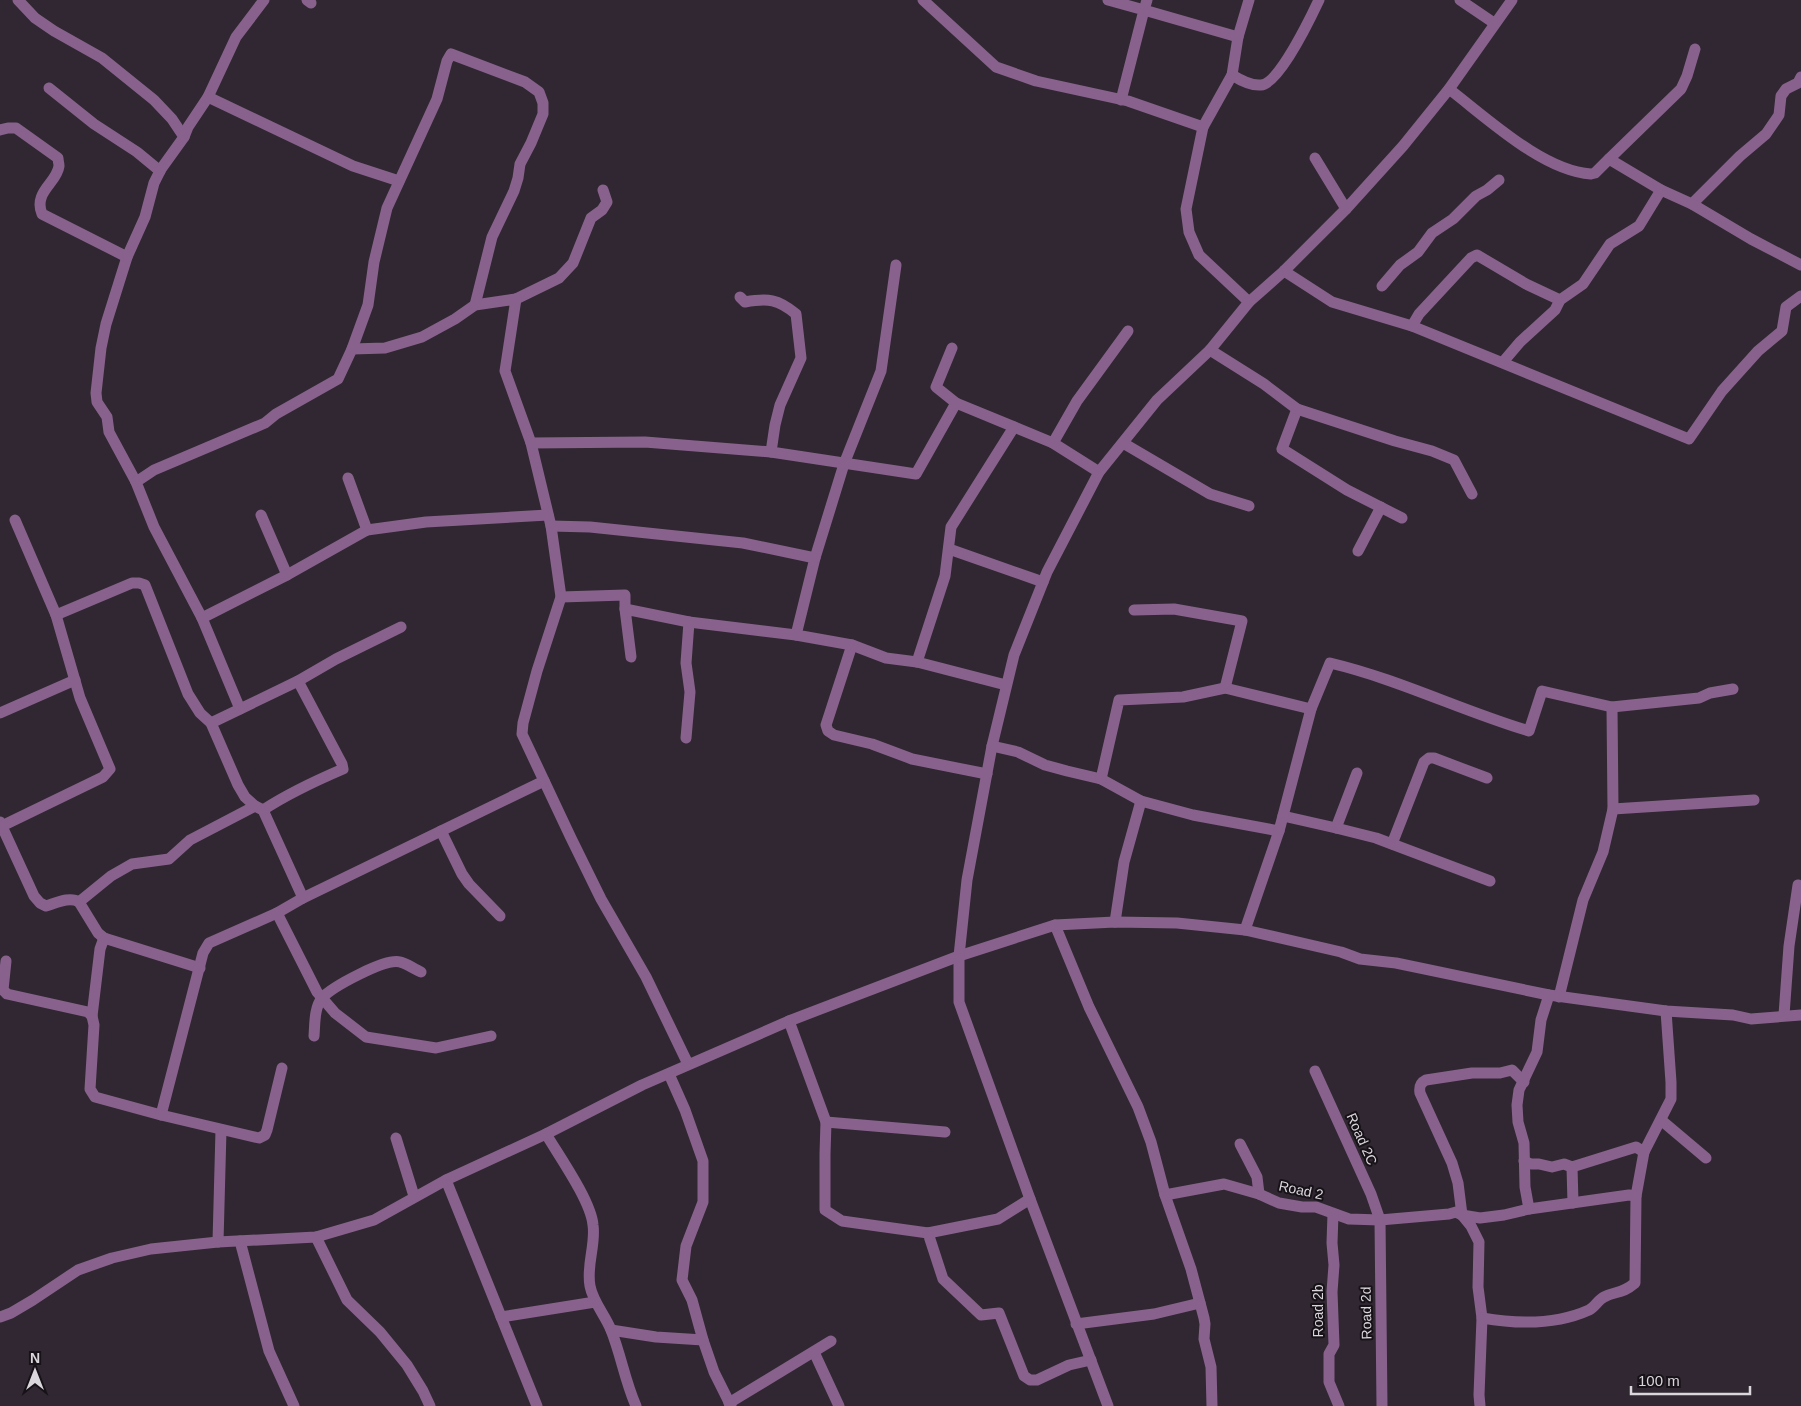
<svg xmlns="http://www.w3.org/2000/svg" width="1801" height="1406" viewBox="0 0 1801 1406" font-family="Helvetica,sans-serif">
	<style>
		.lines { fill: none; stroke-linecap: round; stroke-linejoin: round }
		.minor { stroke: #88628d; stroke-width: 11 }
		.labels { text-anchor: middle; stroke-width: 4; stroke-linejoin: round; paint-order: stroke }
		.street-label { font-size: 14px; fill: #dbd5dc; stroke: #161217 }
	</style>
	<rect width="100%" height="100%" fill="#312732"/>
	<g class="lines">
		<g class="minor">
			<path d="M18,0l17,18 19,13 48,27 52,42 18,19 12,18 -23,32 -7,14 -9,34 -18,40 -21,67 -5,24 -5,45 1,9 10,15 2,15 27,50"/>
			<path d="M307,0l4,3"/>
			<path d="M923,0l73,67 40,14 92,20 75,26"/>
			<path d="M1108,0l36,10 -23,90"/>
			<path d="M1147,0l-3,10 94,27"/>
			<path d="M1249,0l-11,37 -6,38 -29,52 -17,82 3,23 10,23 50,47"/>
			<path d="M1460,0l34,23"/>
			<path d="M1232,75c8,5 19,11 29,10 18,-1 50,-68 58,-85"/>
			<path d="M49,88l45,36 43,28 23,19"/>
			<path d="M1449,89c38,29 94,82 142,85l4,-1 14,-14 52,31 31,14 48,-48 26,-22 13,-19 2,-19 5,-7 12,-6 3,-6"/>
			<path d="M208,97l145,69 46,15"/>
			<path d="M0,130l8,-2h8l42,30c0,3 1,5 1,8 -2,17 -26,26 -17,48l85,43"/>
			<path d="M184,137l4,-10 20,-30 28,-60 28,-37"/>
			<path d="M1315,158l31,51"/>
			<path d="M1609,159l72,-70 6,-13 8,-27"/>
			<path d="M1692,204l59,35 50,26"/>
			<path d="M896,265l-15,106 -37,93 -29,94 -19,77 56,10 34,13 31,4 89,23"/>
			<path d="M1284,271l48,31 80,24 277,113 33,-48 36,-40 24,-20 4,-24 15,-11"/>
			<path d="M1382,286l18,-21 18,-13 14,-19 21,-14 23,-23 11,-6 12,-10"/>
			<path d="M740,297l5,5c23,-4 33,-3 51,12l5,44 -21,47 -5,20 -4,27 145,22 40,-71 -20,-16 16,-39"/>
			<path d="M516,299l43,-21 14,-15 18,-45 11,-8 5,-8 -4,-12"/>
			<path d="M1412,326l7,-12 52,-56 6,-3 49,29 34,16"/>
			<path d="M352,349l33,-1 37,-11 33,-18 20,-14 41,-6 -11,72 26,72 20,83 10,71 -24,74 -14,52 -1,11 49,104 30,61 45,78 42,87"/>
			<path d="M1210,350l54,34 33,25 -15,40 65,41 55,28"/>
			<path d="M1503,362l17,-20 35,-32 5,-10 23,-16 27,-40 29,-18 22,-36"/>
			<path d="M956,403l97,40"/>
			<path d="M1297,409l98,32 37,10 22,9 18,34"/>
			<path d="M531,443l114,-1 126,10"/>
			<path d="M1123,443l87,51 39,12"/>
			<path d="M1099,472l-46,-29 24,-42 51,-70"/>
			<path d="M348,478l19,52"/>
			<path d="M261,515l26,60"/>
			<path d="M551,526l39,1 153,16 72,15"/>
			<path d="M949,549l94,33"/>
			<path d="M1358,551l23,-44"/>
			<path d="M561,597l64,-2v14"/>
			<path d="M1134,610l40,-1 68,12 -17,67"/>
			<path d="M56,615l76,-32h7l6,2 43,109 12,19 11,10 27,62 7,12 10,9 8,4 40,88"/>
			<path d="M202,618l85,-43 80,-45 59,-8 122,-7"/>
			<path d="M852,645l-26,80 2,6 6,4 38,9 40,15 75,15"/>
			<path d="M631,657l-6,-48 64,13"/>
			<path d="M917,662l28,-86 6,-49 63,-100"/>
			<path d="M240,709l-38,-91 -48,-91 -18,-45 18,-12 111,-47 11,-9 62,-35 14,-30 16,-44 6,-43 13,-54 50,-109 10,-38 4,-7 74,28 14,10 4,11v11l-12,29 -11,21 -2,14 -4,13 -22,46 -17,68"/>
			<path d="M0,713l75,-33"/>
			<path d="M211,723l87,-42 38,-22 65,-32"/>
			<path d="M686,738l4,-46 -4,-29 3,-41 107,13"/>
			<path d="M992,746l26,6 27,13 22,6 34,8 40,22 52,14 86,16"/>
			<path d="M1101,779l18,-79 64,-3 42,-9 86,21"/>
			<path d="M1613,809l141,-9"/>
			<path d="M263,810c26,-17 52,-29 80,-41l-1,-5 -44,-83"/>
			<path d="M1283,816l53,12 21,-55"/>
			<path d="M0,822l34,74 6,7 6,3c10,-3 24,-10 33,-4l19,31 6,5 96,30"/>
			<path d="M2,826l101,-49 7,-8 -30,-71 -24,-83 -41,-95"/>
			<path d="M1336,828l40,10 114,43"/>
			<path d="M441,831l21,43 7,10 31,32"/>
			<path d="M1392,844l32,-82 5,-4h5l53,20"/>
			<path d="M79,902l32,-26 21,-12 37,-5 21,-19 65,-34"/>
			<path d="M277,913l40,79 18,21 31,24 70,11 55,-12"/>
			<path d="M1115,922l9,-60 17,-61"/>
			<path d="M1055,925l34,82 49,100 13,35 14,53 26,74 13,49 1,6 -1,15 7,28 1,39"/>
			<path d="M1245,930l34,-99 32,-122 19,-46c68,16 132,48 199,68l13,-40 70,16 87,-9 11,-5 23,-4"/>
			<path d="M104,938l-4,11 -8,67 2,9 -4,64 5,8 66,18 98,23 6,-3 2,-5 15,-62"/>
			<path d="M6,961l-3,29 4,4 81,18 4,4"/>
			<path d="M1559,997l24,-97 20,-48 10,-43 -1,-102"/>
			<path d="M1784,1015l5,-69 9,-61"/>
			<path d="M789,1021l37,101 -1,32v56l17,11 86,12 15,46 38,36 18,-2 25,63 6,4h7l32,-15 22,-5"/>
			<path d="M314,1036c1,-12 0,-28 8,-38 10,-11 63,-40 78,-36 6,1 14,7 21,10"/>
			<path d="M1315,1071l56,123 9,26 2,186"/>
			<path d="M669,1074l16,36 18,51v41l-17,44 -4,34 10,20 11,40 11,32 17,34"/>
			<path d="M161,1115l42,-162 6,-10 68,-30 26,-15 241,-117"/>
			<path d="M1661,1120l45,38"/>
			<path d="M826,1122l119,10"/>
			<path d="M546,1134c13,22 45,67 47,91 3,20 -7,40 -3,61 3,16 15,29 21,44 10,25 14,51 25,76"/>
			<path d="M396,1138l18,58"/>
			<path d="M1240,1144l17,33 2,17"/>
			<path d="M1524,1161l7,3h8l13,3 12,-3 8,3 64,-20 8,5 27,-53v-17l-5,-71"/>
			<path d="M1572,1167l1,36"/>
			<path d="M446,1180l91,226"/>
			<path d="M1165,1195l59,-11 35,10 20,9 23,4h14l33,12 31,1 69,-6 7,-2 6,3 18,3 24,-3 25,-6 100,-14 7,1"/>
			<path d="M1529,1209l-4,-22 -1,-44 -6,-21 -1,-17 2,-15 18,-38 4,-32 8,-25"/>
			<path d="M1333,1214l-1,29 2,22 -2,27 2,53 -5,9v28l10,24"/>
			<path d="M928,1233l70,-14 32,-20"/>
			<path d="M316,1237l31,63 33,32 27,33 16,26 7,15"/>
			<path d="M240,1241l29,110 25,55"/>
			<path d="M218,1242l3,-112"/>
			<path d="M0,1317l11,-4 22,-13 45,-30 34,-12 39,-9 67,-7 98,-5 58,-17 72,-40 100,-46 96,-49 147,-64 170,-65 96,-31 60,-3 62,1 68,7 96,22 19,7 36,4 153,32 117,16 67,4 18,4 50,-4"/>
			<path d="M501,1317l94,-15"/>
			<path d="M1482,1318l-4,-31 1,-45 -8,-16 -9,-11 -4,-32 -6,-20 -32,-70c-1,-6 0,-10 6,-13l46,-7h28l12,-3 12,12"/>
			<path d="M1076,1324l78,-10 46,-11"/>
			<path d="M611,1330l45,7 47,3"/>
			<path d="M814,1352l25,54"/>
			<path d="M729,1403l102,-62"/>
			<path d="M1108,1406l-78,-207 -71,-197v-46l8,-76 25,-134 22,-91 33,-83 52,-100 58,-72 53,-50 39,-48 35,-31 62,-62 57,-63 46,-57 63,-89"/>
			<path d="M1480,1406l-1,-11 3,-77c35,6 74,7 107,-8 6,-3 9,-10 15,-13 12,-6 18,-3 31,-14l1,-87 8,-44"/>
		</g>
	</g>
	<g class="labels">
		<g class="street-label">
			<text transform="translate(1362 1139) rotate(66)" y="5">Road 2C</text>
			<text transform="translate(1301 1190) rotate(12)" y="5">Road 2</text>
			<text transform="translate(1318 1311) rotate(-90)" y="5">Road 2b</text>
			<text transform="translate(1366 1313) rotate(-91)" y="5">Road 2d</text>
		</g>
	</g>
	<g transform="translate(35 1371)" stroke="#161217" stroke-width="4" paint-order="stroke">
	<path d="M0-4L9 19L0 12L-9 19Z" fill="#dbd5dc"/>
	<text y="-8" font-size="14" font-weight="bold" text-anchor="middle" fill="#dbd5dc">N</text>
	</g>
	<path d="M1631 1386v8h119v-8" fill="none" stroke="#dbd5dc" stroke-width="2.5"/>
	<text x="1638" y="1386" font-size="15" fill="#dbd5dc" stroke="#161217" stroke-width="4" paint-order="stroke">100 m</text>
</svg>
